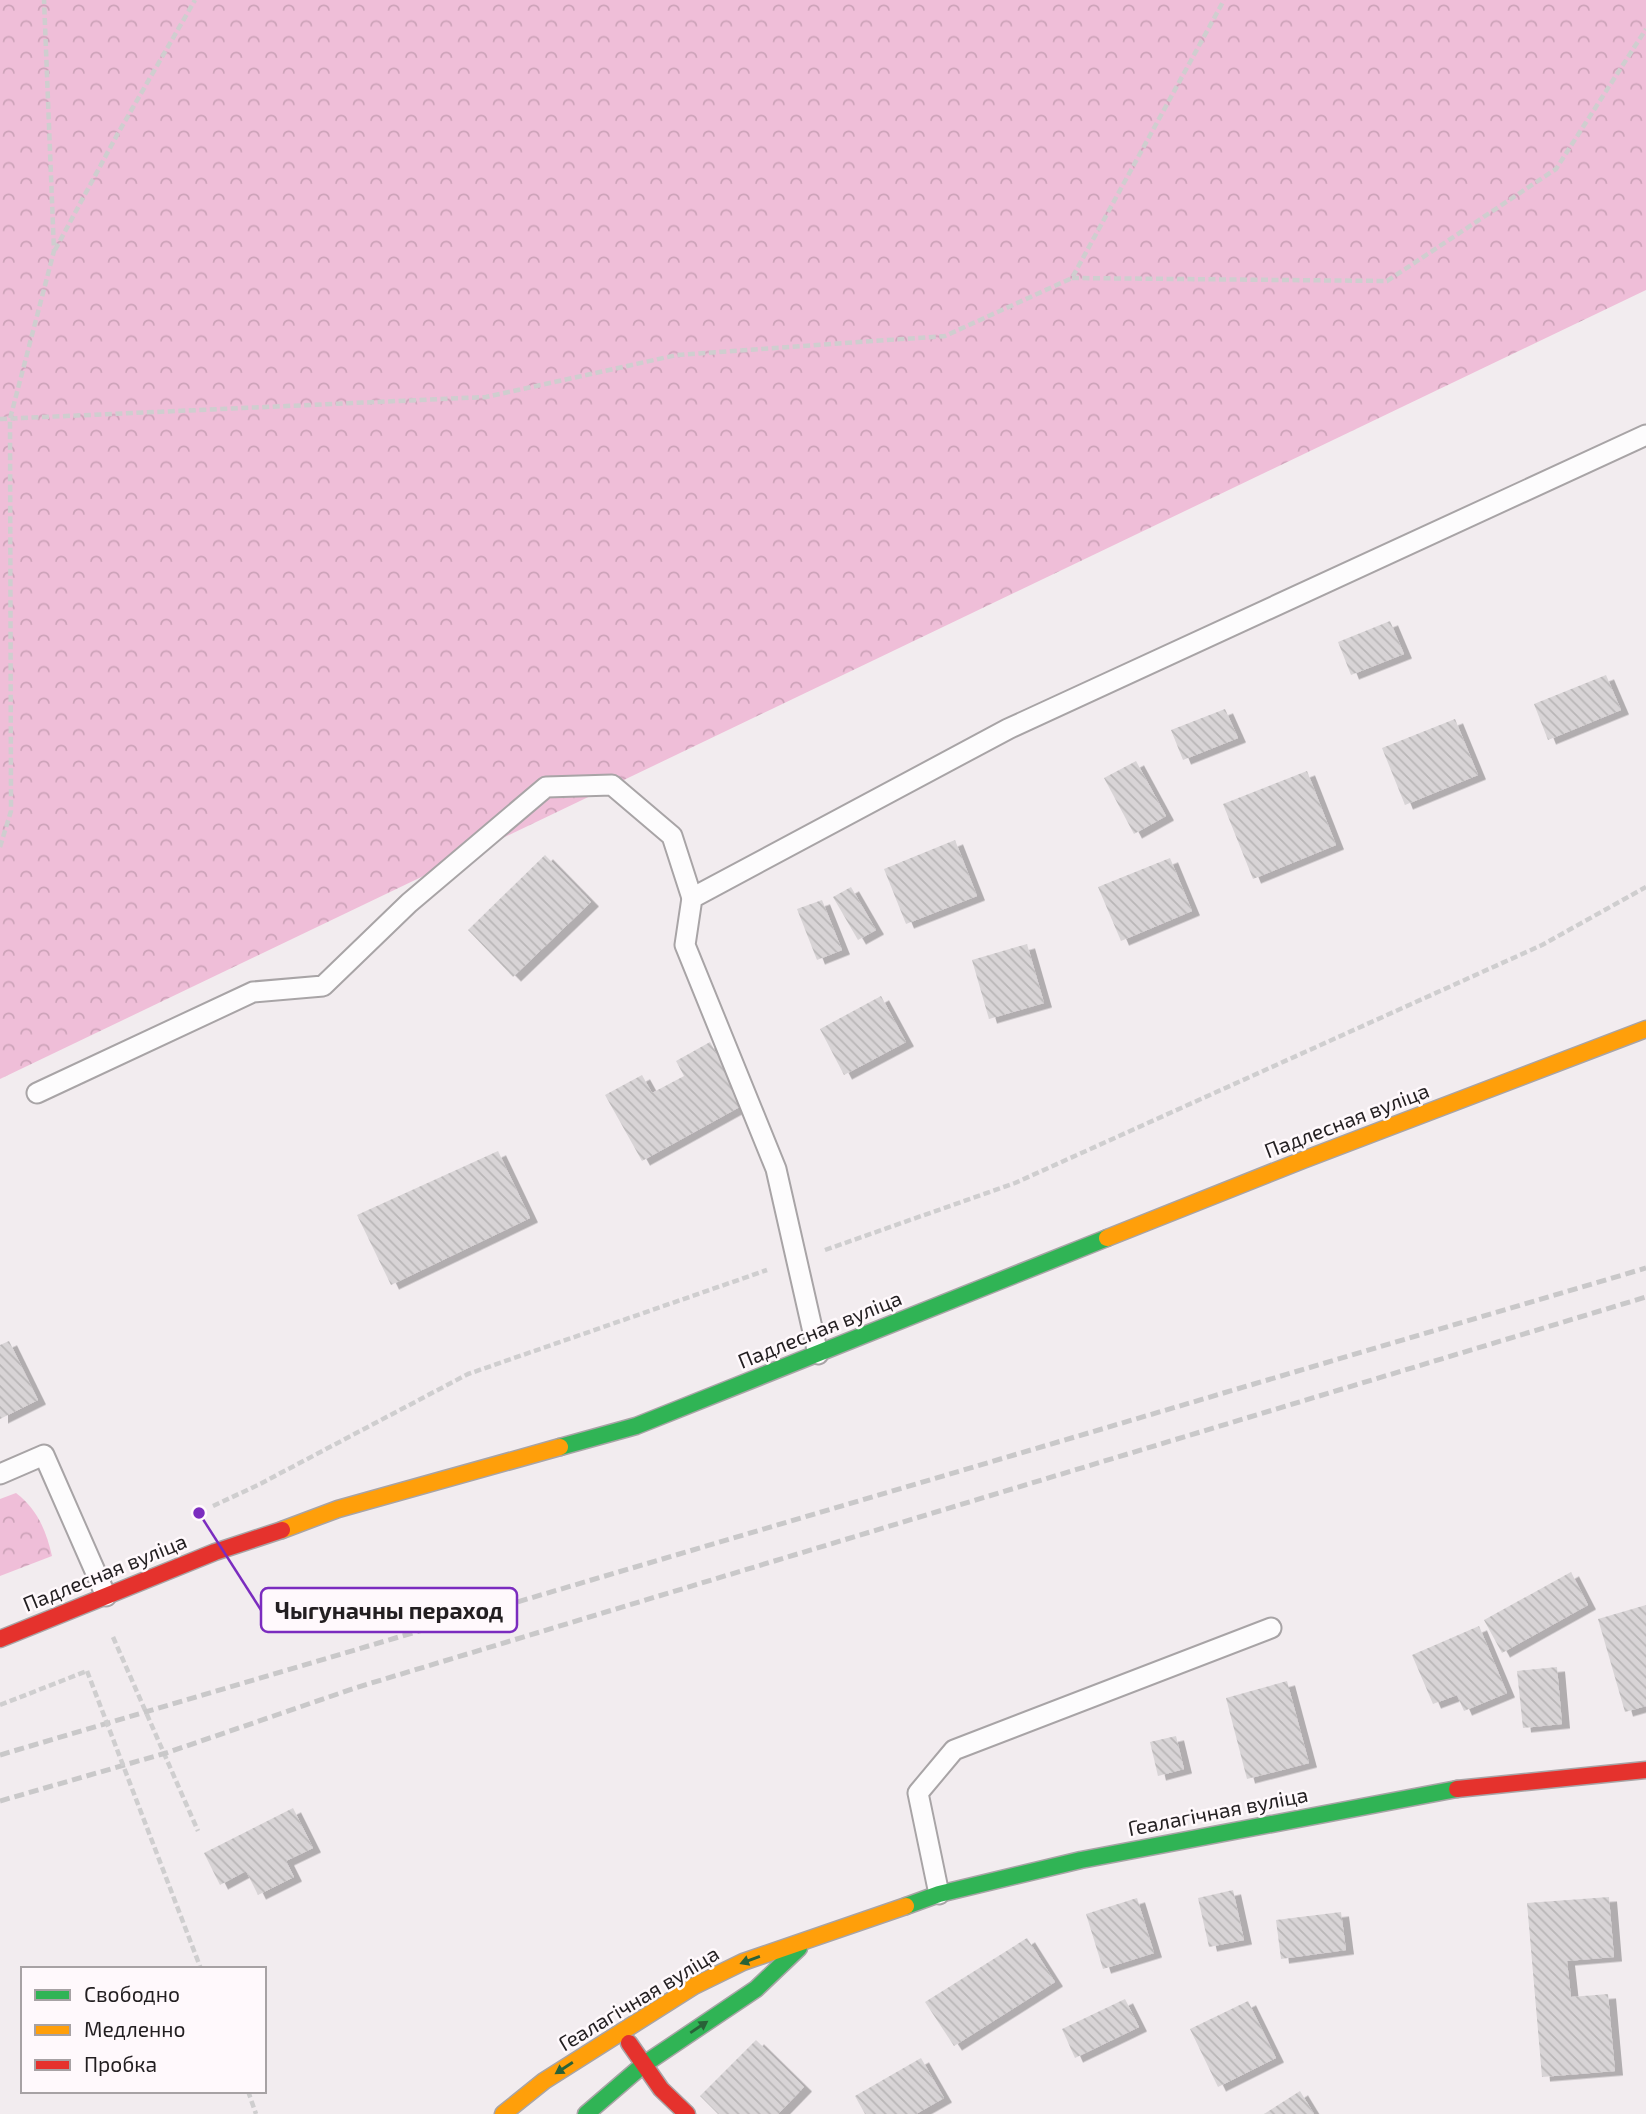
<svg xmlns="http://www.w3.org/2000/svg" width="1646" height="2114" viewBox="0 0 1646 2114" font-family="'Exo 2',sans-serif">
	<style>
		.forest { fill: url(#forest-crowns) }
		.building { fill: url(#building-back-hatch); filter: url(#shadow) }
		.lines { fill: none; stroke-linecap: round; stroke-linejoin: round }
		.lane-casing { stroke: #a8a4a6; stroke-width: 23 }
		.fast-casing { stroke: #a8a4a6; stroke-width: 19 }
		.slow-casing { stroke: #a8a4a6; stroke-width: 19 }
		.jam-casing { stroke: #a8a4a6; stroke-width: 19 }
		.path { stroke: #cfcecf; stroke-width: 4.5; stroke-dasharray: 7 3.5; stroke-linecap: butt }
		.lane { stroke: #fdfcfd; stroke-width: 19 }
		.fast { stroke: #30b455; stroke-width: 16 }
		.slow { stroke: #ff9f0a; stroke-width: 16 }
		.jam { stroke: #e5322d; stroke-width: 16 }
		.rail { stroke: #c9c8c9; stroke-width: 5; stroke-dasharray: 10 5; stroke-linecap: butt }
		.path-bridge { stroke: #cfcecf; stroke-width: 4.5; stroke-dasharray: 7 3.5; stroke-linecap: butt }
		.oneway { fill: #296238 }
		.labels { text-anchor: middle; stroke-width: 5; stroke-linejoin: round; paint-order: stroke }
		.street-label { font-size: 21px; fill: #231f21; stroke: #fff9fc }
		.leader { fill: none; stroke: #7b2cbf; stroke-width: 2.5 }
		.callout-dot { fill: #7b2cbf; stroke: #fff9fc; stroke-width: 2.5 }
		.callout { fill: #fff9fc; stroke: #7b2cbf; stroke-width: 2.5 }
		.callout-label { font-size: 23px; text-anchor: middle; font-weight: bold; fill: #231f21 }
	</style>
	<defs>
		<pattern id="forest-crowns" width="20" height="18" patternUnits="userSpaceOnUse" patternTransform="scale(1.75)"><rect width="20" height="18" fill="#efbed8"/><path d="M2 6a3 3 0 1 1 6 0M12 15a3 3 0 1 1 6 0" fill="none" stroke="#cda3b9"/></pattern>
		<pattern id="building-back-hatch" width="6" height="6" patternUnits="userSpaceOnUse" patternTransform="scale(1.75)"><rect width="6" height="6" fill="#d8d4d6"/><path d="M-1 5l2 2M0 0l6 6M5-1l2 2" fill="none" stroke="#b9b6b7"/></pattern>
		<filter id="shadow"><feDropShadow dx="8" dy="4.5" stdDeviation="0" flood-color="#0004"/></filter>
	</defs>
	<rect width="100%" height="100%" fill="#f2ecef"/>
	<g class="forest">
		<path d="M0,0h1646v290l-1646,789z"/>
		<path d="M16,1493c21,16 30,37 36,63l-52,20v-77z"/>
	</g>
	<g class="building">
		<path d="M1390,621l14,33 -53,21 -13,-33z"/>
		<path d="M1606,675l15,35 -73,30 -14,-36z"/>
		<path d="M1225,709l13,29 -55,22 -12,-30z"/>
		<path d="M1455,719l23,56 -73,30 -23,-57z"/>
		<path d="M1136,761l30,55 -32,18 -30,-56z"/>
		<path d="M1307,771l29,74 -83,34 -30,-75z"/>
		<path d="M955,840l22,56 -71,28 -22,-55z"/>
		<path d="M545,855l46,47 -78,75 -45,-47z"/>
		<path d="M1170,858l22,53 -71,30 -23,-54z"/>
		<path d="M851,887l25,43 -18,10 -25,-43z"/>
		<path d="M822,900l20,50 -25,10 -20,-51z"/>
		<path d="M1027,944l17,59 -55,16 -17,-59z"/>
		<path d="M881,996l25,46 -62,33 -24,-46z"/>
		<path d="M710,1042l35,62 -103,57 -37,-66 37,-20 10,18 32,-17 -8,-15z"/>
		<path d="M498,1151l32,67 -139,67 -34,-70z"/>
		<path d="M9,1341l29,59 -38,19v-74z"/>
		<path d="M1571,1572l17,33 -86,48 -18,-33z"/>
		<path d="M1646,1605v101l-21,6 -27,-93z"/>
		<path d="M1479,1626l28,67 -43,18 -7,-16 -24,9 -21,-49z"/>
		<path d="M1557,1667l5,57 -39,4 -6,-57z"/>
		<path d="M1287,1681l22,82 -62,16 -21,-81z"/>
		<path d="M1176,1736l8,33 -26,7 -8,-34z"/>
		<path d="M293,1808l20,40 -27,13 8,16 -36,18 -12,-24 -26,14 -16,-32z"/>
		<path d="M1233,1890l11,50 -35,7 -11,-49z"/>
		<path d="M1609,1897l5,60 -47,4 4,36 37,-3 7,77 -73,6 -15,-174z"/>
		<path d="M1137,1898l17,55 -51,16 -17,-55z"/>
		<path d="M1341,1912l5,38 -65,9 -5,-39z"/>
		<path d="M1027,1938l28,44 -101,64 -29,-44z"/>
		<path d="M1125,1999l14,28 -64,31 -13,-29z"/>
		<path d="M1248,2001l28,57 -58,29 -28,-58z"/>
		<path d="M756,2040l48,47 -26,27h-60l-18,-18z"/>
		<path d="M921,2058l23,40 -28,16h-51l-10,-18z"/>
		<path d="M1300,2091l14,23h-50z"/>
	</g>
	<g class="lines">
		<g class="lane-casing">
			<g id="lane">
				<path d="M37,1093l216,-101 70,-6 86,-83 137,-116 66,-2 60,51 20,62"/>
				<path d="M818,1354l-42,-185 -91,-224 7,-47 316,-169 638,-294"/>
				<path d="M0,1474l44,-19 62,141"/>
				<path d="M939,1894l-21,-101 36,-43 317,-122"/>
			</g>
		</g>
		<g class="fast-casing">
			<g id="fast">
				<path d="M560,1447l76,-21 471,-188"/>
				<path d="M906,1906l33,-12 142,-34 376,-71"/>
				<path d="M586,2114l57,-49 113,-76 43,-41"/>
			</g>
		</g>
		<g class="slow-casing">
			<g id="slow">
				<path d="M1107,1238l196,-78 343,-131"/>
				<path d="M282,1530l56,-21 222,-62"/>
				<path d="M503,2114l41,-33 150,-95 49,-24 163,-56"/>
			</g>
		</g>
		<g class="jam-casing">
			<g id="jam">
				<path d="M0,1639l215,-87 67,-22"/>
				<path d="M1457,1789l189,-19"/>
				<path d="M629,2043l32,46 26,25"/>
			</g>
		</g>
		<g class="path">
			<path d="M55,250l62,-115 78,-135"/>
			<path d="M1072,278l315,3 169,-112 90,-140"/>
			<path d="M0,419l486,-22 191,-42 268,-19 127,-58 152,-278"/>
			<path d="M0,847l11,-36 -1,-392 44,-168 -10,-251"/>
			<path d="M825,1250l190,-67 527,-238 104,-58"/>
			<path d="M213,1506l45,-21 210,-111 299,-104"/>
			<path d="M113,1637l85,194"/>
			<path d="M0,1705l87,-34"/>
			<path d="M248,2091l8,23"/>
		</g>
		<use href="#lane" class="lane"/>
		<use href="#fast" class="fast"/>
		<use href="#slow" class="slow"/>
		<use href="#jam" class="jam"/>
		<g class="rail">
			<path d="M0,1755l1646,-487"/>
			<path d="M0,1801l166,-48 189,-65 1291,-391"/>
		</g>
		<path class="path-bridge" d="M87,1671l114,298"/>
	</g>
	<defs><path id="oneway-solid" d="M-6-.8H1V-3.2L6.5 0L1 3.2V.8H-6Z" transform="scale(1.75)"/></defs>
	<g class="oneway">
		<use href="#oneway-solid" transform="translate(750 1960) rotate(160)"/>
		<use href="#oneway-solid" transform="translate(699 2027) rotate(-34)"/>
		<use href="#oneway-solid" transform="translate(564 2068) rotate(147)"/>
	</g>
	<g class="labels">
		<g class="street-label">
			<text transform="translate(1347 1121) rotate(-21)" y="7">Падлесная вуліца</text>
			<text transform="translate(820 1330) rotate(-22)" y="7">Падлесная вуліца</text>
			<text transform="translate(105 1573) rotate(-22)" y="7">Падлесная вуліца</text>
			<text transform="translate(1218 1812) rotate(-11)" y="7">Геалагічная вуліца</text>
			<text transform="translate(639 1999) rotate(-31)" y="7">Геалагічная вуліца</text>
		</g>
	</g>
	<path class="leader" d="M199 1513L261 1610"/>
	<circle class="callout-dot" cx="199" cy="1513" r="7"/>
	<rect class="callout" x="261" y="1588" width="256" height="44" rx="7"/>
	<g class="callout-label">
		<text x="389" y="1619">Чыгуначны пераход</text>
	</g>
	<rect x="21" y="1967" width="245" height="126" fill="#fff9fc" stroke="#a7a2a4" stroke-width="2"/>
	<rect x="35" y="1990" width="35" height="10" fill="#30b455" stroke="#a7a2a4" stroke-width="2"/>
	<text x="84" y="2002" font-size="21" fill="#231f21">Свободно</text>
	<rect x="35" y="2025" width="35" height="10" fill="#ff9f0a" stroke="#a7a2a4" stroke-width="2"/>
	<text x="84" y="2037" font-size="21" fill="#231f21">Медленно</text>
	<rect x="35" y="2060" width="35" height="10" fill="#e5322d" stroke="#a7a2a4" stroke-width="2"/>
	<text x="84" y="2072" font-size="21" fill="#231f21">Пробка</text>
</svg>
